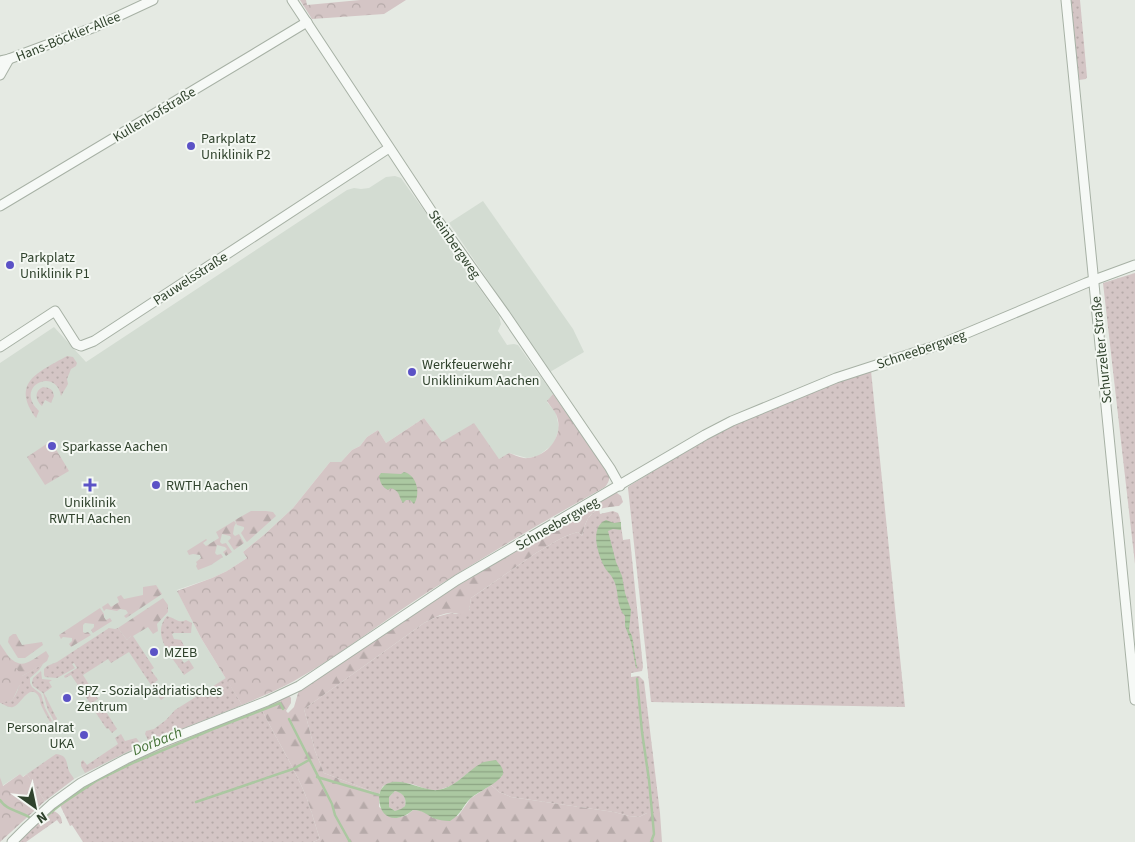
<svg xmlns="http://www.w3.org/2000/svg" width="1135" height="842" viewBox="0 0 1135 842" font-family="'Source Sans 3',sans-serif">
	<style>
		.built { fill: #d3dcd2 }
		.grass { fill: url(#grass-dots) }
		.forest { fill: url(#forest-firs) }
		.park { fill: url(#park-crowns) }
		.water { fill: url(#water-rules); fill-rule: evenodd }
		.lines { fill: none; stroke-linecap: round; stroke-linejoin: round }
		.stream { stroke: #abc8a1; stroke-width: 2.5 }
		.minor-casing { stroke: #a7b1a5; stroke-width: 11 }
		.minor { stroke: #f6f9f6; stroke-width: 9 }
		.poi-dot { fill: #5b52c6; stroke: #f4f8f3; stroke-width: 2 }
		.labels { text-anchor: middle; stroke-width: 4; stroke-linejoin: round; paint-order: stroke }
		.street-label { font-size: 14px; fill: #2f422c; stroke: #f4f8f3 }
		.poi-label { font-size: 14px; fill: #2f422c; stroke: #f4f8f3; text-anchor: start }
		.water-label { font-size: 15px; font-style: italic; fill: #467339; stroke: #f4f8f3 }
	</style>
	<defs>
		<pattern id="grass-dots" width="8" height="8" patternUnits="userSpaceOnUse" patternTransform="scale(1.25)"><rect width="8" height="8" fill="#d4c5c5"/><path d="M2 2h.1M6 6h.1" fill="none" stroke="#b6aaa9" stroke-width="1.8" stroke-linecap="round"/></pattern>
		<pattern id="forest-firs" width="22" height="20" patternUnits="userSpaceOnUse" patternTransform="scale(1.25)"><rect width="22" height="20" fill="#d4c5c5"/><path d="M5 1l3.5 6h-7zM16 11l3.5 6h-7z" fill="#b6aaa9"/></pattern>
		<pattern id="park-crowns" width="20" height="18" patternUnits="userSpaceOnUse" patternTransform="scale(1.25)"><rect width="20" height="18" fill="#d4c5c5"/><path d="M2 6a3 3 0 1 1 6 0M12 15a3 3 0 1 1 6 0" fill="none" stroke="#b6aaa9"/></pattern>
		<pattern id="water-rules" width="6" height="5" patternUnits="userSpaceOnUse" patternTransform="scale(1.25)"><rect width="6" height="5" fill="#abc8a1"/><path d="M0 2.5h6" fill="none" stroke="#8ca483"/></pattern>
	</defs>
	<rect width="100%" height="100%" fill="#e5eae3"/>
	<g class="built">
		<path d="M395,176l6,2 98,138 2,8 -3,7 9,14 7,-1 4,1 35,49 -6,8 9,11 3,15 -4,13 -4,5 -13,10 -11,2 -18,-5 -9,6 -58,-17 -18,-24 -38,25 -8,-13 -11,7 -7,9 -8,4 -11,12h-11l-37,46 -28,26 -22,18 4,6 -20,13 -15,7 -35,12 24,48 41,67 -91,36 -77,38 -29,22 -18,-27 -5,3 -2,-3 -18,12 -2,-9v-414l54,-36 32,35 261,-172 7,-2 7,1 8,-1 17,-11z"/>
		<path d="M483,201l90,128 11,23 -34,20 -101,-149z"/>
	</g>
	<g class="grass">
		<path d="M1071,0h9l7,77 -1,2 -7,1z"/>
		<path d="M1135,273v291l-32,-281z"/>
		<path d="M67,356l6,1 4,6 -1,3 -5,3 -4,10 1,5 -7,12c-5,-30 -48,-10 -22,15l-3,7c-26,-36 3,-46 31,-62z"/>
		<path d="M871,371l34,336 -254,-5 -23,-214 1,-2 79,-48 26,-13 97,-40z"/>
		<path d="M43,387c7,1 10,2 11,9l-3,7 -6,-3 -3,6c-7,-6 -8,-15 1,-19z"/>
		<path d="M599,509l1,5 13,-3 5,2 2,5 3,22 7,-1 13,128 -1,4 -11,2v4l8,-1 5,5 16,132h-13l-8,4 -10,-1 -15,-4 -103,-15 -12,-5 -8,-7 11,-9 -34,-3 -15,12 -14,5h-10l-17,-6 -17,-2 -12,4 -4,8 -55,-21 -9,-22 -11,-42 120,-86 12,-6 15,-4 6,1 12,-3 2,-13c22,-15 43,-30 65,-45 14,-8 26,-17 42,-21l4,4c3,-12 5,-21 17,-27z"/>
		<path d="M167,616c8,2 12,8 19,4l6,3 -1,10h-17l-2,1 2,5 7,1 4,8 -8,5 7,10 5,-3 5,8 -10,7c-11,-17 -34,-40 -17,-59z"/>
		<path d="M109,628l6,1 3,-1 9,12 4,-4h2l21,32 -3,2 7,10 -3,2 10,15 -4,3 -32,-48 -18,11 -3,-4 -25,16 15,24 -6,4h-2l-19,-28 -6,3 -1,-2 13,-8 -3,-5 -2,1 3,4 -18,10 -12,-1 -1,-2v-6l3,-3 10,-4z"/>
		<path d="M43,664l-4,6 -9,8v5l2,4 9,7 4,14 7,13 -2,1c-3,-5 -6,-11 -9,-17 -1,-4 -1,-8 -4,-11 -9,-9 -17,12 -24,13 -4,1 -8,-2 -11,-3l-1,-1c2,0 6,0 8,-1 7,-3 12,-20 13,-26z"/>
		<path d="M41,671l1,8 10,1 -3,2 3,5 -8,6 13,26 -3,2 -6,-11 -5,-17 -10,-7 -1,-3 1,-5z"/>
		<path d="M226,678l16,27 -93,37 -4,-8 1,-3 8,-2 12,-9 9,-10z"/>
		<path d="M100,702l17,27 -5,4 -4,-5 -1,1 -1,-1 -12,-18 2,-1 -2,-3z"/>
		<path d="M261,708c13,27 29,52 41,79 8,17 12,35 18,52l-7,3h-230l-11,-17 -2,1 -11,-23 35,-23 65,-32z"/>
		<path d="M121,734l4,7 11,-3 2,2 3,5 -56,28 -4,-7v-4l2,-2 4,5 31,-21 -3,-6z"/>
		<path d="M56,754c12,1 10,9 13,17 1,3 4,5 5,8l-29,22 -18,-27z"/>
		<path d="M395,791c8,2 12,6 10,15l-4,4 -6,1 -6,-4v-10z"/>
		<path d="M51,810c7,2 11,6 11,13l-2,1 -3,-4 -31,22h-8z"/>
	</g>
	<g class="forest">
		<path d="M614,493h3l4,3 2,6 -4,4c-25,2 -31,5 -37,30l-4,-4c-16,4 -28,13 -42,21 -22,15 -43,30 -65,45l-2,14c-7,5 -13,0 -20,1 -9,1 -17,6 -25,10l-120,86 11,42 9,22 55,21v13l18,11 10,-3 6,-5c9,0 14,3 20,8l25,-2 13,-18 20,-13 8,7 12,5 103,15 15,4 10,1 8,-4h13l2,29h-349l7,-3c-6,-17 -10,-35 -18,-52 -12,-27 -28,-52 -41,-79l28,-13 2,3v5l-5,8 2,2 6,-6 5,-17 17,-10 141,-94z"/>
		<path d="M251,511h15l7,1 3,4 -29,26 -1,-1 -5,-8 3,-4v-2l-7,-2 -2,-5z"/>
		<path d="M234,521l2,2 -2,4 -1,7 2,2 4,-2 5,9 -10,7 -6,-9 3,-3 -1,-2 -8,-2 -2,8 2,2 4,-1 6,9 -6,4 -3,-4 4,-3 -2,-2 -8,-2 -2,8 2,2 4,-1 2,3 -12,8 -13,5 -2,-4 1,-2 -1,-2 5,-4 -1,-3 -7,-1 -4,1 -2,-4 19,-12 1,1 -4,3 3,3 13,-8 -3,-6z"/>
		<path d="M156,585l6,9 -36,24 -2,-2 4,-3 -2,-3 -6,-1 -3,2 -11,-2 -2,2 -2,-4 6,-4 3,4 8,-5 -2,-5 4,-2 3,4 19,-4v-8z"/>
		<path d="M163,598l5,7v7l-11,12 1,7 -5,3 -5,-7 -15,9h-2l-4,4 -9,-12z"/>
		<path d="M100,608l4,6v3l2,3 4,-2 2,3 -19,12 -2,-3 3,-3v-3l-9,-1 -2,2v7l2,1 3,-1 3,3 -20,12 -2,-3 3,-3v-3l-9,-1 -2,2 -2,-4z"/>
		<path d="M13,634h3l6,11 20,-3 1,3 -18,13h-7l-10,-16 1,-5z"/>
		<path d="M0,648c21,23 23,18 46,3l3,5 -2,5 -7,5 -18,10 1,2 -10,21 -5,4h-8z"/>
	</g>
	<g class="park">
		<path d="M300,0h6l1,5 53,-5h46l-22,14 -72,5z"/>
		<path d="M553,394l54,77c4,7 2,11 -2,16 -59,33 -117,67 -174,103 -46,29 -89,64 -137,91 -16,9 -34,16 -52,24l-41,-67 -24,-47 35,-13 15,-7 20,-13 -4,-6 22,-18 28,-26 37,-46h11l11,-12 8,-4 7,-9 11,-7 8,13 38,-25 18,24 32,-19 25,36 10,-6c6,2 13,6 19,5 21,-2 37,-24 28,-44 -2,-4 -6,-8 -9,-13z"/>
		<path d="M51,441l18,30 -24,14 -18,-28z"/>
		<path d="M0,644l23,34 -2,6 -21,16z"/>
		<path d="M20,774l3,3 4,-3 18,27 -45,41v-65l3,9z"/>
	</g>
	<g class="water">
		<path d="M404,472c13,3 17,22 10,32l-4,-4h-4l-3,3c-5,-7 -2,-11 -12,-15l-3,2c-6,-3 -8,-8 -9,-14l2,-3 20,1z"/>
		<path d="M606,520l8,3 7,-1v8l-8,-1 -5,2 8,31 6,14 3,17 6,17 -2,20 3,6 5,32h-1l-5,-26 -6,-16v-10c-10,-12 -5,-25 -12,-37 -2,-5 -7,-8 -9,-13 -6,-12 -15,-39 2,-46z"/>
		<path d="M496,760c3,4 8,8 7,14 -3,8 -25,18 -32,24 -9,8 -9,16 -21,23 -6,0 -12,-1 -17,-3 -7,-4 -11,-8 -20,-8 -15,13 -33,11 -34,-12 0,-4 1,-8 4,-11 13,-14 40,5 55,3 15,-2 25,-14 36,-22 3,-2 7,-5 10,-6 3,-1 8,-1 12,-2zM395,791c8,2 12,7 10,15l-4,3 -6,2 -6,-4v-10z"/>
	</g>
	<g class="lines">
		<g class="stream">
			<path d="M637,679l5,53 7,48 5,54 -3,8"/>
			<path d="M289,719l43,85 3,11 15,27"/>
			<path d="M317,777l62,18"/>
			<path d="M0,800c6,10 19,11 29,17"/>
			<path d="M196,802l97,-33 16,-9"/>
			<path d="M45,817l15,-12 36,-24 39,-19 78,-33 67,-26 3,6"/>
		</g>
		<g class="minor-casing">
			<g id="minor">
				<path d="M292,0l142,215 71,99 105,154 10,18"/>
				<path d="M1066,0l69,700"/>
				<path d="M9,59l86,-32 58,-27"/>
				<path d="M0,61l9,-2 -9,16"/>
				<path d="M0,206l254,-152 53,-32"/>
				<path d="M0,347l55,-36 21,33 5,2 13,-5 295,-193"/>
				<path d="M12,842l15,-15 25,-23 29,-21 45,-24 37,-17 104,-41 32,-15 158,-106 248,-145 27,-14 104,-43 105,-34 145,-61 49,-18"/>
			</g>
		</g>
		<use href="#minor" class="minor"/>
	</g>
	<g class="poi-dot">
		<circle cx="191" cy="146" r="5"/>
		<circle cx="10" cy="265" r="5"/>
		<circle cx="412" cy="372" r="5"/>
		<circle cx="52" cy="446" r="5"/>
		<path d="M87.5 477.5h5v5h5v5h-5v5h-5v-5h-5v-5h5z"/>
		<circle cx="156" cy="485" r="5"/>
		<circle cx="154" cy="652" r="5"/>
		<circle cx="67" cy="698" r="5"/>
		<circle cx="84" cy="735" r="5"/>
	</g>
	<g class="labels">
		<g class="street-label">
			<text transform="translate(68 36) rotate(-22)" y="5">Hans-Böckler-Allee</text>
			<text transform="translate(154 114) rotate(-31)" y="5">Kullenhofstraße</text>
			<text transform="translate(455 244) rotate(55)" y="5">Steinbergweg</text>
			<text transform="translate(190 278) rotate(-33)" y="5">Pauwelsstraße</text>
			<text transform="translate(921 349) rotate(-19)" y="5">Schneebergweg</text>
			<text transform="translate(1101 350) rotate(-96)" y="5">Schurzelter Straße</text>
			<text transform="translate(557 523) rotate(-30)" y="5">Schneebergweg</text>
		</g>
		<g class="poi-label">
			<text x="201" y="143">Parkplatz<tspan x="201" dy="16">Uniklinik P2</tspan></text>
			<text x="20" y="262">Parkplatz<tspan x="20" dy="16">Uniklinik P1</tspan></text>
			<text x="422" y="369">Werkfeuerwehr<tspan x="422" dy="16">Uniklinikum Aachen</tspan></text>
			<text x="62" y="451">Sparkasse Aachen</text>
			<text x="166" y="490">RWTH Aachen</text>
			<text x="90" y="507" text-anchor="middle">Uniklinik<tspan x="90" dy="16">RWTH Aachen</tspan></text>
			<text x="164" y="657">MZEB</text>
			<text x="77" y="695">SPZ - Sozialpädriatisches<tspan x="77" dy="16">Zentrum</tspan></text>
			<text x="74" y="732" text-anchor="end">Personalrat<tspan x="74" dy="16">UKA</tspan></text>
		</g>
		<g class="water-label">
			<text transform="translate(157 741) rotate(-22)" y="5">Dorbach</text>
		</g>
	</g>
	<g transform="translate(35 807) rotate(147)" stroke="#f4f8f3" stroke-width="4" paint-order="stroke">
	<path d="M0-4L9 19L0 12L-9 19Z" fill="#2f422c"/>
	<text y="-8" font-size="14" font-weight="bold" text-anchor="middle" fill="#2f422c">N</text>
	</g>
</svg>
